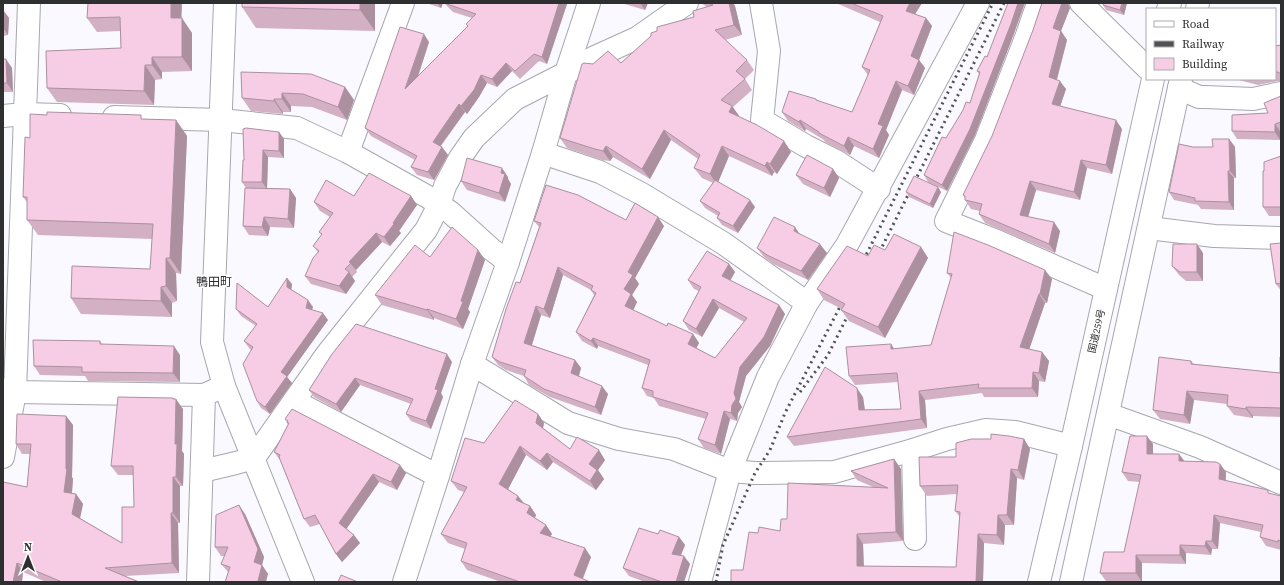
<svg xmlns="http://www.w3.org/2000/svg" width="1284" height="585" viewBox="0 0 1284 585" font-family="'Source Serif 4','Noto Sans JP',serif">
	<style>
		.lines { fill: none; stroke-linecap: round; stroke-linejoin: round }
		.minor-casing { stroke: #a7a8ad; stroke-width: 24 }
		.tertiary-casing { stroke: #a7a8ad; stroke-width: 24 }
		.trunk-casing { stroke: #a7a8ad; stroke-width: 24 }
		.minor { stroke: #fff; stroke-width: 22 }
		.tertiary { stroke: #fff; stroke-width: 22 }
		.trunk { stroke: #fff; stroke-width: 22 }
		.rail { stroke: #505153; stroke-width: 3; stroke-dasharray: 2 4; stroke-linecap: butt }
		.wall { fill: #d4b0c5 }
		.shaded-wall { fill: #ac90a0 }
		.building { fill: #f6cde5; stroke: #ac90a0 }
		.labels { text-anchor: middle; stroke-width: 3; stroke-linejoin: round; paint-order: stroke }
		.street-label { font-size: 10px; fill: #2e2f31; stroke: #fff }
		.quarter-label { font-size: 12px; fill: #2d2d31; stroke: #fff }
	</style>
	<rect width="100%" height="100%" fill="#f9f9ff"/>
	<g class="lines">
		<g class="minor-casing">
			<g id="minor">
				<path d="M761,3l8,48 -7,69 44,26 30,15 43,28"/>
				<path d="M1038,3l-11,32 -41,105 -40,81 53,21 107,47"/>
				<path d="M1081,3l66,65"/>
				<path d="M1179,88l20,9h6l48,2 28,-6"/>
				<path d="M3,116l22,-2 35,1"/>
				<path d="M114,117l107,3 76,8 51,24 80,45 22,15 41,37 17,13"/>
				<path d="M348,152l55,-149"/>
				<path d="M543,153l57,19 40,21 83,50 84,60"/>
				<path d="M1149,228l65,8 67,2"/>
				<path d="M472,364l96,59 51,16 55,10 56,22 25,2 79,-1 79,-22 34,-11 39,-9 29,2 56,14"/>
				<path d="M3,390l12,2 189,3 20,-9"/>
				<path d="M294,401l144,75"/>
				<path d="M1108,414l92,33 81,36"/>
				<path d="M913,450l2,89"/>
				<path d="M3,457l12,-65 14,-389"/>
				<path d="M202,471l34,-8 18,-5 73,-104 99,-124 13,-25 6,-19 15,-28 14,-20 41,-39 51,-26 29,-16 42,-19 50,-35"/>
				<path d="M198,582l6,-187"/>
				<path d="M700,582l30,-111 38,-94 39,-74 40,-58 131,-242"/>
			</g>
		</g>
		<g class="tertiary-casing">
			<g id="tertiary">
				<path d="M225,3l-13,339 12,44 79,196"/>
				<path d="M404,582l34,-106 34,-112 36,-102 35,-109 23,-80 23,-70"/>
			</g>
		</g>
		<g class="trunk-casing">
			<g id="trunk">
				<path d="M1168,9l2,-6"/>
				<path d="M1197,9l1,-6"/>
				<path d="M1039,582l32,-136 82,-367"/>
				<path d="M1071,582l110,-503"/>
			</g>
		</g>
		<use href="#minor" class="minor"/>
		<use href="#tertiary" class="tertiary"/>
		<use href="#trunk" class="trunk"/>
		<g class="rail">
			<path d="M877,257l127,-254"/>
			<path d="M861,265l132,-262"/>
			<path d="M800,392l28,-37 24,-48"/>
			<path d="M716,582l7,-37 32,-72 15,-23 15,-37 60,-116"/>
		</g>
	</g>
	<g class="wall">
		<path d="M88,3l93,15 11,15v38l-30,1v7l-7,1 -1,25 -97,-3 -10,-14 74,-40 -1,-17 -23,1 -10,-14z"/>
		<path d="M242,3h133v28l-119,-3 -14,-21z"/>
		<path d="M426,3h17l-2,5z"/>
		<path d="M444,3h122l1,1 -20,60 -8,-3 -19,18 -8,-8 -15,16 -10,-4 -8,14 -12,17 -2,-2 -24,34 7,9 -14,25 -17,-5 -6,-8 4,-7 -44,-24 -6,-8 64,-86 -11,35 50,-51 4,-8 -19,-6z"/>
		<path d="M621,3h27l-3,7z"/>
		<path d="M701,3h32l2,3 7,29 -17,5 22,20 7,10 -9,9 7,11 -19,17 6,9v1l45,24 7,11 -14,22 -3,-2 -2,4 -43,-20 -11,26 37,25 -17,26 -16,-8 -5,-7 1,-2 -13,-8 -5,-7 13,-18 -11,-5 -8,-10 4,-9 -27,-19 -21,39 -37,-22 -3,4 -8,-1 -35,-12 -7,-10 33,-74 28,-1 36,-32 37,-14 13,-10z"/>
		<path d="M836,3h86l-7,11 11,4 6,8 -13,34 6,8 -11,27 -12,-5 -16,40 3,5 -10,23 -25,-12 -4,9 -25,-13 -1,-2 -18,-11 -1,2 -17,-10 -6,-9 34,-13 2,2 34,11 16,-37 -6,-8 18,-45z"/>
		<path d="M1104,3h23l-3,12 -18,-5 -3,-5z"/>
		<path d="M1069,5l1,3 -9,23 6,9 -10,40 9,9 -6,17 62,23 -10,45 -25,-6 -7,32 -44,-10 -8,27 32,14 -5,22 -70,-30 -6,-9 1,-3 -9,-2 -6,-9v-2l-2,-3z"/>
		<path d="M3,10l6,8 -1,17 -5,1z"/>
		<path d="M1015,31l-40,104 -28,56 -19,-9 -4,-7 22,-37 24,-35 9,-29 -2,-3 10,-14z"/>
		<path d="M1281,45v36h-3l-20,4 -23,-6h40v-33z"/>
		<path d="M3,59l9,9 1,24h-10z"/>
		<path d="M241,72l104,15 9,13 -7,20 -35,-13 -21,-1v6h-8v2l-32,-3 -9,-13z"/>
		<path d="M1281,96l-1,44 -43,-1 -5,-8 36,-18z"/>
		<path d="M144,119l32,1 11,16 -6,138 -5,-1 1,28 -5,2v14l-91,-3 -10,-16 79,-29 2,-30 -114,-4 -11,-15v-18l-4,-5 7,-59z"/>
		<path d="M279,132l5,7v19l-16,-1 -1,31 23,1 6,9 -2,30 -24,-1 -2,9 -19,-1 -6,-9 3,-38 -4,-6 2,-22z"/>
		<path d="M1229,139l6,8 1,31h-2v32l-33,-1 -3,-4 -24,-5 -5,-8 24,-45h20z"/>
		<path d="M1281,156v60h-12l-6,-9 1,-36z"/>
		<path d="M833,169l6,9 -9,19 -27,-13 -7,-9z"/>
		<path d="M508,177v2l3,5 -6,18 -38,-12 -6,-9z"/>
		<path d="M906,192h35l-8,16 -24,-11z"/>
		<path d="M354,196h57l6,9 -18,26 2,2 -11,13 -8,-4 -26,28 1,2 -5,5 3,4 -9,13 -35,-10 -6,-8 13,-24 -5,-6 9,-11 -3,-3 11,-15 -10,-6 -6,-9z"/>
		<path d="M626,220l38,6 -29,52 4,6 -7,11 5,7 -4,8 34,16 26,8 6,9 -3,5 19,10 29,-36 -25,-14 -17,29 -13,-7 -6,-9 16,-30 -5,-2 -6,-9 41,-16 6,8 -5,8 49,25 6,9 -15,32 -24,30 -7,26 3,5 -4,6 -1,8 -7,-2 -9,35 -17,-6 -6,-9 8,-20 -47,-13 -5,-8 -7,-2 -5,-8 6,-23 -50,-19 -1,3 -15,-8 -6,-9 18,-37 -3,-5 -28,-15 -13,43 -9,-3 -9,30 43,15 6,8 -2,8 29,18 -7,21 -51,-18 -21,-12 -5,-9 -18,-6 -8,-5 -6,-8 28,-74 19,-56 -5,-6z"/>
		<path d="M799,233l28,20 -19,27 -35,-16 -9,-7 -7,-9z"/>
		<path d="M1281,243v48l-5,-7z"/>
		<path d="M921,247l7,11 -43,80 -36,-17 -8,-11 1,-1 -18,-9 -7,-11 51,-33 17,-6z"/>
		<path d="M478,250l7,10 -17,49 2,3 -7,17 -29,-11v2l-52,-15 -7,-10 55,-38z"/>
		<path d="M1203,253v28h-17l-7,-6 -7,-9z"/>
		<path d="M947,273l105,6 -5,24h-2l-16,46 13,3 7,9 -4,21 -6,-1 -1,16h-54l-2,-4 -57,7 2,28 -133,18 -7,-9 76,-40 2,13 36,-1 -3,-27 -43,3 -6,-9 45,-27 37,-4 20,-67z"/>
		<path d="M292,284l-1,6 22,17 -1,3 16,10 -41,57 5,6 -22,31 -9,-6 -4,-7 -6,-51 -2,-2 -5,-7 12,-15 -15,-10 -5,-7 32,-2z"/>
		<path d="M100,341l2,3 78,11v27l-92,-1 -3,-5 -45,-1 -6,-9z"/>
		<path d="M332,354l120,8 -11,31 2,4 -12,32 -20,-8 -5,-7 5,-10 -51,-19 -19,27 -27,-15 -5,-7z"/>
		<path d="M1281,357v60l-28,-1v2l-19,-3 -7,-9v-2l-33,-4 -4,24 -30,-5 -7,-9 38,-49 3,3 86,9z"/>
		<path d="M173,398l10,11 -1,42 2,3 -1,32h-3v37h-2l1,50 -54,3 14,6h-93l-23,-10 -1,10h-19l24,-95 3,-33h-8l-6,-10 50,-28 7,9 -1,52 1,2 -1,15h4l7,10 -3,14 42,25 12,-36v-32h-16l-7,-9z"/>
		<path d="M538,414l6,9 -1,5 27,21 35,11 -7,10 6,9 -8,11 -43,-28 -6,8 -21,-15 -18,34 10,7 6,7 6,3 6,9 -1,3 11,7 6,9 -2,3 41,20 -8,22 7,3h-89l-34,-12 -6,-9 4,-12 -17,-6 -7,-9 23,-42 -6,-2 -7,-9 33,-38z"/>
		<path d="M285,419l121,54 -9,17 -18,-8 -33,47 14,14 -18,19 -6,-8 -16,-30 -10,3 -6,-8 -24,-59 -6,-8 14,-28z"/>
		<path d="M1024,439l6,10 -6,31 -7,-2 -3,47h-9l-1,20 -20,-2 -1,39 -240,-12 15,-37 22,-2 7,-12 86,-32 -16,-7 -6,-9 43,-12 7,10 2,72 -40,3 1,22 92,1 4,-50 -5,-6 2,-17 -30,2 -7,-10 36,-29z"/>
		<path d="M1153,444v10h26l5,7 36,3 6,8v9l44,13 11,2v54l-15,-4 -6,-9 1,-5 -41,-9 -2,26h-6l-1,6 -25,-2v11l-44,-1v19l-36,-1 -6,-8 24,-21 16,-70 -12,-1 -6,-9z"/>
		<path d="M245,514l19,43 -2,8 6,9 -40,-1v-1l-7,-8 4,-8h-4l-6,-9z"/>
		<path d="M658,534l21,3 6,8 -4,10 9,9 -6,18h-39l-16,-6 -6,-8z"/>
	</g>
	<g class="shaded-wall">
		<path d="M171,3h11l-1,29 -10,-14z"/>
		<path d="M360,3h15v28l-15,-21z"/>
		<path d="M437,3h6l-2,5z"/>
		<path d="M559,3h7l1,1 -20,60 -5,-7z"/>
		<path d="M640,3h8l-3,7z"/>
		<path d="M729,3h4l2,3 7,29 -8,-10z"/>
		<path d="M910,3h12l-10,16 -6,-8z"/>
		<path d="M1018,3h7l-10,28 -40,104 -28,56 -5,-6z"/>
		<path d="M1062,3h6l2,5 -9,23 6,9 -12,46 -6,-9 4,-49z"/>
		<path d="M1122,3h5l-3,12 -4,-5z"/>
		<path d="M3,10l6,8 -1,17 -5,-7z"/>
		<path d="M182,18l10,15v38l-10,-14z"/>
		<path d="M926,18l6,8 -13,34 6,8 -11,27 -6,-9 3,-30z"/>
		<path d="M424,34l5,8 -18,55 -6,-8z"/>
		<path d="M152,57l10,15v7l-10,-14z"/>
		<path d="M6,59l6,9 1,24 -6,-9z"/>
		<path d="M506,63l6,8 -15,16 -5,-8z"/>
		<path d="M145,65l10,15 -1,25 -10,-14z"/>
		<path d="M481,75l6,8 -8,14 -12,17 -6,-8z"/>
		<path d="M896,81l6,9 -16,40 3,5 -10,23 -6,-9 5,-25z"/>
		<path d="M1060,81l6,8 -8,24 -6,-9z"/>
		<path d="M345,87l9,13 -7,20 -9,-13z"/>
		<path d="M282,93l9,13v6l-9,-13z"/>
		<path d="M274,99l9,13v2l-9,-13z"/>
		<path d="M459,104l6,8 -27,37 -5,-7z"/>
		<path d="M732,106l7,10 -3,6 -7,-10z"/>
		<path d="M176,120l11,16 -6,138 -11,-16z"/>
		<path d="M800,120l6,9 -1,2 -6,-9z"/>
		<path d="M1116,120l6,9 -10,45 -6,-9z"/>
		<path d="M1275,124l5,7v9l-5,-8z"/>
		<path d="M664,130l7,10 -21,39 -8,-10z"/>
		<path d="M279,132l5,7v19l-5,-7z"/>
		<path d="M848,137l6,9 -4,9 -6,-9z"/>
		<path d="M1229,139l6,8 1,31 -6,-7z"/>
		<path d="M784,141l7,11 -14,22 -7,-10z"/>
		<path d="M606,146l7,11 -3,4 -7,-10z"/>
		<path d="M722,146l7,10 -12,29 -7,-11z"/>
		<path d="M442,147l6,8 -14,25 -6,-8z"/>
		<path d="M263,150l5,7 -1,32 -5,-7z"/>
		<path d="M1081,160l6,8 -7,32 -6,-8z"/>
		<path d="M767,162l7,10 -2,4 -7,-10z"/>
		<path d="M502,168l6,9v2l3,5 -6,18 -6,-9 2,-20z"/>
		<path d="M833,169l6,9 -9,19 -6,-9z"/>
		<path d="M1228,171l6,7v32l-5,-8z"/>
		<path d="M1030,181l6,9 -10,34 -6,-9z"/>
		<path d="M938,187l3,5 -8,16 -3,-4z"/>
		<path d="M290,189l6,9 -2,30 -6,-9z"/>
		<path d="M411,196l6,9 -18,26 2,2 -11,13 -6,-9 9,-14z"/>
		<path d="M750,200l5,7 -17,26 -5,-7z"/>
		<path d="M264,217l6,10 -2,9 -6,-9z"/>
		<path d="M658,217l6,9 -29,52 4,6 -7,11 5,7 -6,13 -6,-9 -1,-17 4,-17z"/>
		<path d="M1054,222l6,9 -5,22 -6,-9z"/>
		<path d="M795,227l6,9 -7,-5z"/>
		<path d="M376,233l6,9 -26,28 -7,-8z"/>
		<path d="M820,244l7,9 -19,27 -7,-9z"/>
		<path d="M1197,244l6,9v28l-6,-9z"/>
		<path d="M921,247l7,11 -43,80 -7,-11z"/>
		<path d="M478,250l7,10 -17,49 2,3 -7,17 -7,-10 5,-18z"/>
		<path d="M166,258l10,15 1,28 -11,-15z"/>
		<path d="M729,264l6,8 -7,13 -6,-9z"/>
		<path d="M558,267l5,8 -13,43 -6,-9z"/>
		<path d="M1045,270l7,9 -5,24 -7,-9z"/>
		<path d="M349,272l6,9 -9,13 -7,-8z"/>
		<path d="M287,278l5,6 -1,9 -4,-6z"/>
		<path d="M161,287l11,16v14l-11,-16z"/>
		<path d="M1039,294l6,9 -18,53 -7,-9z"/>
		<path d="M713,299l6,9 -17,29 -6,-8z"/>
		<path d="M308,300l5,7 -3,7 -4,-6z"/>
		<path d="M779,305l6,9 -15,32 -24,30 -7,26 3,5 -4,6 -1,8 -6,-8 3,-20 6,-26z"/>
		<path d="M536,306l5,9 -11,36 -6,-8z"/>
		<path d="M427,309l7,9v2l-7,-10z"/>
		<path d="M323,313l5,7 -41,57 5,6 -22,31 -5,-7 16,-35z"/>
		<path d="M693,334l6,9 -5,10 -6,-9z"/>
		<path d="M593,338l5,8 -1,3 -6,-8z"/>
		<path d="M891,344l6,9 -6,-4z"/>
		<path d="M174,346l6,9v27l-7,-9z"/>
		<path d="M1042,352l7,9 -4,21 -6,-9z"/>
		<path d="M447,354l5,8 -11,31 2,4 -12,32 -5,-8 9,-32z"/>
		<path d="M575,360l6,8 -4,14 -6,-9z"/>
		<path d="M1033,372l6,9 -1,16 -6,-9z"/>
		<path d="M355,378l5,7 -19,27 -5,-8z"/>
		<path d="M602,386l6,8 -7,21 -6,-8z"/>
		<path d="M857,388l6,9 3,22 -7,-9z"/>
		<path d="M919,391l6,9 2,28 -6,-9z"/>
		<path d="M1187,391l7,9 -4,24 -6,-9z"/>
		<path d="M173,398l3,5v-4l7,10 -1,42 2,3 -1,32 -7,-9z"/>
		<path d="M1246,407l7,9v2l-7,-9z"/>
		<path d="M724,411l6,8 -9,35 -6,-9z"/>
		<path d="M538,414l6,9 -2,9 -6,-9z"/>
		<path d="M66,416l7,9 -1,52 1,2 -2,23 -7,-10 2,-23z"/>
		<path d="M1147,436l6,8v19l-6,-9z"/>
		<path d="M1024,439l6,10 -6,31 -6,-10z"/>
		<path d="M520,446l6,9 -20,38 -7,-9z"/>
		<path d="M599,450l6,10 -7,10 6,9 -8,11 -6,-9 -1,-17z"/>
		<path d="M547,453l6,9 -6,8 -7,-9z"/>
		<path d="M1179,454l6,8 -6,-1z"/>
		<path d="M894,459l7,10 2,72 -7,-9z"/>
		<path d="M1220,464l6,8 -1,16 -6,-9z"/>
		<path d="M400,465l6,8 -9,17 -6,-8z"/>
		<path d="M1011,469l6,9 -3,47 -7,-10z"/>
		<path d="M373,474l6,8 -34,49 -6,-8z"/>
		<path d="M173,477l7,9v37l-7,-10z"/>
		<path d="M76,494l7,10 -4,19 -7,-9z"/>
		<path d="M518,496l7,9 -9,-5z"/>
		<path d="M239,505l6,9 19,43 -2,8 6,9 -2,8h-7l-1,-1 -4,-19z"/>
		<path d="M530,506l6,9 -3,7 -6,-9z"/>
		<path d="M171,513l7,10 1,50 -7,-10z"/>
		<path d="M998,515l7,10 -1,20 -7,-10z"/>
		<path d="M1214,515l6,8 -2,26 -6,-8z"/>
		<path d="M546,525l6,9 -6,8 -6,-9z"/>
		<path d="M857,534l6,10 1,32 -7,-10z"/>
		<path d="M978,534l6,9 -1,39h-7z"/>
		<path d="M354,535l6,8 -18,19 -6,-8z"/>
		<path d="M679,537l6,8 -7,17 -6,-8z"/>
		<path d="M1206,541l6,8 -1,6 -6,-9z"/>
		<path d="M1180,545l6,8v11l-6,-9z"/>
		<path d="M585,548l6,9 -10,25 -7,-7z"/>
		<path d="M1136,555l6,8v19l-6,-9z"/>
		<path d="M684,556l6,8 -6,18h-8z"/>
		<path d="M17,563l6,9 -1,10h-9z"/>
	</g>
	<g class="building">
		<path d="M88,3h83v15h11v39h-30v8h-7l-1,26 -97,-3 -1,-37 75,-3 -1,-31 -33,1z"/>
		<path d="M242,3h118v7l-118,-3z"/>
		<path d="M446,3h113l-17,54 -8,-3 -19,17 -9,-8 -14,16 -11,-4 -7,15 -13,16 -2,-2 -26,38 9,5 -14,25 -17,-5 6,-11 -52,-28 35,-101 24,7 -19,55 63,-63 -2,-2 10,-10 -29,-10z"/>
		<path d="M709,3h20l5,22 -19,5 32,30 -11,11 9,8 -24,21 11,6 -3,6 28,13 27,16 -14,23 -3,-2 -2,4 -43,-20 -12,28 -16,-6 6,-13 -36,-25 -22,39 -36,-23 -3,5 -8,-2 -35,-11 22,-74 2,-1 9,1 15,-13 13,12 30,-27v-3l6,-2v-4l37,-10 -1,-6 20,-6z"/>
		<path d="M851,3h59l-4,8 20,7 -15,38 8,4 -11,26 -12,-5 -18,43 5,2 -10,23 -25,-12 -4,9 -25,-13v-1l-19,-12 -1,2 -17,-10 7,-21 27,8v1l36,12 18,-42 -8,-3 21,-51z"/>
		<path d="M1008,3h10l-7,21 -41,105 -28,56 -18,-10 18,-38 4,1 17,-28 3,-8 4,1 10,-31 -3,-1 8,-15 2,1z"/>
		<path d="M1042,3h20l-9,25 8,3 -12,46 11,4 -8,23 64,16 -10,45 -25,-5 -7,32 -44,-11 -10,34 34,7 -5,22 -70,-30 3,-10 -17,-4v-4l-2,-1 29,-59 41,-106z"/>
		<path d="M1104,3h18l-2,7 -17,-5z"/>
		<path d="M1281,45v29l-3,-2h-3v-26z"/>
		<path d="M3,59h3l1,24h-4z"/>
		<path d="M241,72l70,2 34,13 -7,20 -35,-13 -21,-1v6h-8v2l-32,-3z"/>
		<path d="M1281,96v26l-6,2v8l-43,-1v-16l36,-2 -4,-10z"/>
		<path d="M47,112l94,3v4l35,1 -6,138h-4v28l-5,1v14l-90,-3 1,-32 78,3 3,-45 -126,-4v-23h-4l2,-60 5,1v-24l17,1z"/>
		<path d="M246,128l33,4v19l-16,-1 -1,32h-20l1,-22h1l-1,-31z"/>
		<path d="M1212,139h17l1,32h-2l1,31 -34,-1v-3l-26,-6 10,-48 14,3h20z"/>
		<path d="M807,155l26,14 -9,19 -28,-13z"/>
		<path d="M1281,156v51h-18v-36h1v-9z"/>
		<path d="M467,158l35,10 -1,5 4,1 -6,19 -38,-12z"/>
		<path d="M369,173l42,23 -18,27 1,1 -10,13 -8,-4 -27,29 2,1 -6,6 4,3 -10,14 -34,-10 8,-18 6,-7 -6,-5 9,-12 -3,-2 14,-19 -19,-11 12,-22 28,16z"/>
		<path d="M914,176l24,11 -8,17 -24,-12z"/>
		<path d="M715,180l35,20 -17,26 -16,-8 3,-5 -20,-12z"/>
		<path d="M546,185l32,10 48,25 9,-17 23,14 -30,55 5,3 -9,14 7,5 -6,12 42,20 1,-3 25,11 -5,10 27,14 32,-40 -34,-19 -17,30 -13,-8 18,-34 -13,-7 19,-29 22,13 -7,12 57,29 -15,32 -24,30 -6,26 2,6 -4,6 -1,8 -7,-2 -9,34 -17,-6 10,-26 -55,-16v-6l-11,-3 8,-28 -57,-22 -2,3 -15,-9 20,-39 -5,-3 2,-4 -35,-19 -14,42 -8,-3 -12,37 51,17 -4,13 31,13 -7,21 -51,-18 -20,-13 2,-6 -26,-8 -8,-5 14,-48 10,-27 4,1 21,-60 -7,-2z"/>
		<path d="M245,188l45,1 -2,30 -24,-2 -2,10 -19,-1z"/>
		<path d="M774,217l21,10 -1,4 26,13 -19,27 -34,-16 -10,-7z"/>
		<path d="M452,227l26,23 -17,51 2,1 -7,17 -29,-10v1l-52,-15 40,-50 15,12z"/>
		<path d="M954,232l34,13 57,25 -5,24h-1l-19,53 22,5 -3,21 -6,-1 -1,16h-54l1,-4 -60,7 2,28 -134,18 38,-70 32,21 2,22 42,-1 -4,-36 -48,3 -3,-29 45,-3v5l40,-4 21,-71 -5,-1z"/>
		<path d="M894,234l27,13 -43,80 -37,-17 4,-6 -28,-15 30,-43 21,10 6,-11 11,5z"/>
		<path d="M1281,243v40l-5,1 -6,-40z"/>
		<path d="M1173,244h24v28h-17l-8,-6z"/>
		<path d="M287,278v9l21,13 -2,8 17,5 -42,59 6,4 -22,31 -8,-6 -14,-37 10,-17 -9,-6 13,-17 -21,-15 1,-26 31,24z"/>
		<path d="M356,324l91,30 -12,35 3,1 -12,31 -20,-7 7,-15 -58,-21 -19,26 -27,-14 23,-36z"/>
		<path d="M33,340l67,1v3l74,2 -1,27 -91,-1v-5l-48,-1z"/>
		<path d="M1159,357l32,4v3l89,9v-16h1v51l-35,-1v2l-19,-3 1,-11 -41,-4 -3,24 -31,-5z"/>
		<path d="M118,397l55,1v1h3l-1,45h2l-1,33h-3v36h-2l1,50 -67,5 34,14h-77l-45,-19 -4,19h-10v-100l24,5 4,-43h-15l1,-30 49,2v53h1l-3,23 12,2 -4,20 50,29v-36h12l-1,-41h-22z"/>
		<path d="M515,400l23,14 -2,9 34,26 7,-12 22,13 -10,14 8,6 -7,11 -43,-28 -7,8 -20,-15 -21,38 19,12 -2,4 14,6 -3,7 19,12 -6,8 45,15 -11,27 16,7h-70l-59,-21 6,-18 -26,-9 26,-47 -16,-6 14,-43 19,5z"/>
		<path d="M292,409l108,56 -9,17 -18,-8 -34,49 15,12 -18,19 -21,-39 -11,4 -25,-62 1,-2 -6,-3 15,-29h-2l1,-2 -3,-2z"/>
		<path d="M991,434l18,2 15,3 -6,31 -7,-1 -4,46h-9l-1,20 -19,-1 -2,48h-245v-12h12l6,-38 9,1 1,-6 21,4 1,-12h6l1,-36 100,5 -37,-17 43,-12 2,73 -39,2v32l99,1 4,-55 -5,-1 3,-26 -38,1 -1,-29h37v-14l15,-4h20z"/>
		<path d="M1130,436h17v18h32v7l37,1 4,2 -1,15 49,11v3l13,3v45l-3,-1v2l-18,-5 3,-12 -49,-10 -2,26h-6l-1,5 -25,-1v10h-44v18h-36l4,-21h20l17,-77 -19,-3z"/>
		<path d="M239,505l19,44 -4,13 8,3 -4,16 3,1h-36l5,-15 -9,-3 7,-17h-13l1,-32z"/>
		<path d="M639,528l19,6 2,-4 19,7 -7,17 12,2 -8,26h-14l-39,-14z"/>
		<path d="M341,575l17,7h-20z"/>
	</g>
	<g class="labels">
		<g class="street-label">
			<text transform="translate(1096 331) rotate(-77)" y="4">国道259号</text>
		</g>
		<g class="quarter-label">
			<text x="214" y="286">鴨田町</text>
		</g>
	</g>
	<rect width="1284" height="585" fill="none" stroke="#2e2f31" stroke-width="8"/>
	<rect x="1146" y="8" width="130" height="72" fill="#ffffff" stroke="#abacad"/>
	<rect x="1154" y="21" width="20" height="6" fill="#ffffff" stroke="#abacad"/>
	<text x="1182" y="28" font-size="12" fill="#2e2f31">Road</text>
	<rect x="1154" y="41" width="20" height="6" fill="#505153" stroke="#abacad"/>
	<text x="1182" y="48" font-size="12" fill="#2e2f31">Railway</text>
	<rect x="1154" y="58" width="20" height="12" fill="#f6cde5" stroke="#abacad"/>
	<text x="1182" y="68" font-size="12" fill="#2e2f31">Building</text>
	<g transform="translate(28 557)" stroke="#ffffff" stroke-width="3" paint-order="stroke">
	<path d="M0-3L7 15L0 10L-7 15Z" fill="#2e2f31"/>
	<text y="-6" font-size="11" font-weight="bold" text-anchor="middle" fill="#2e2f31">N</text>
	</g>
</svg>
